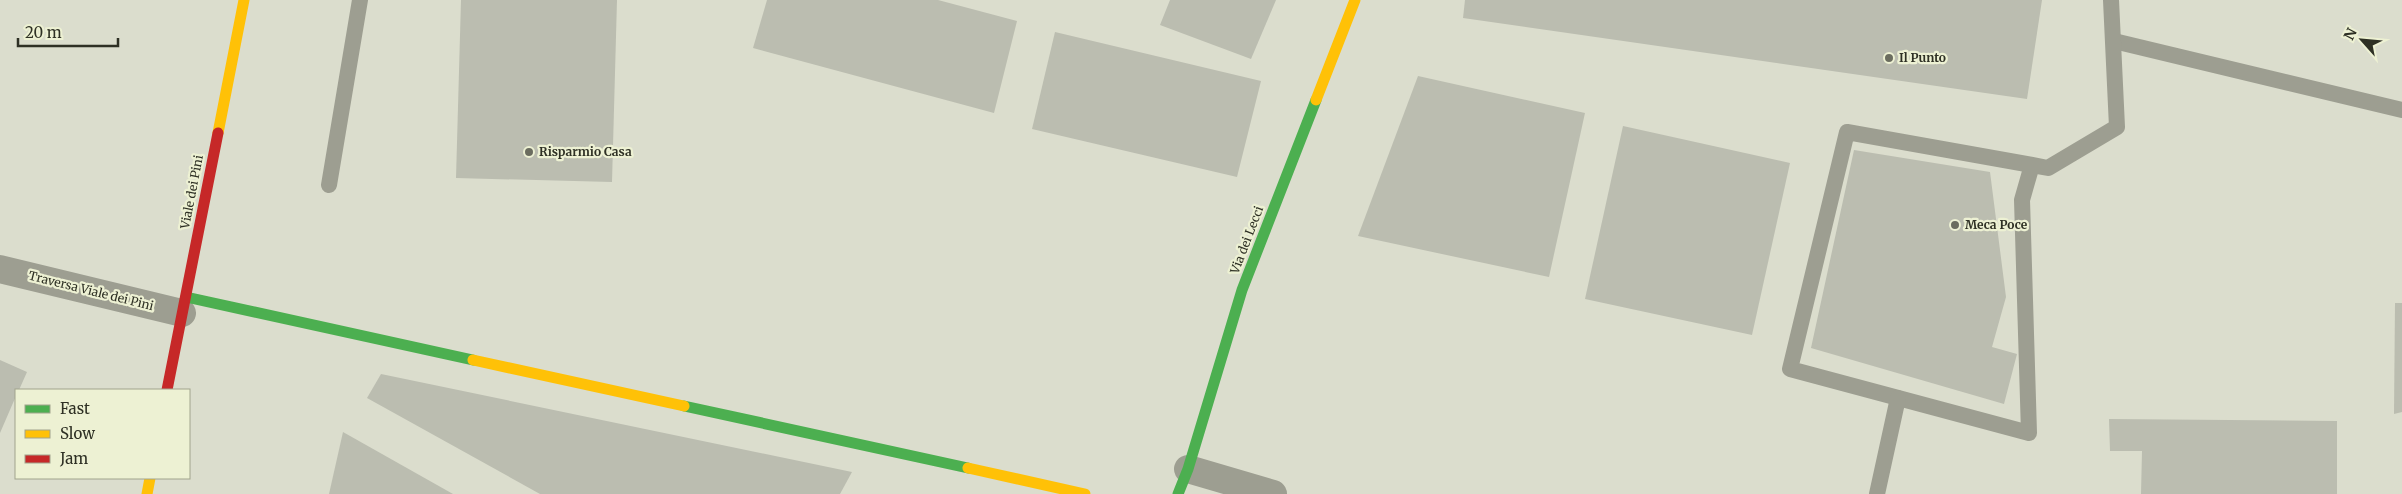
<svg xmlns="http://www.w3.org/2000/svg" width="2402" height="494" viewBox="0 0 2402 494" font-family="Merriweather,serif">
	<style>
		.building { fill: #bbbdb0 }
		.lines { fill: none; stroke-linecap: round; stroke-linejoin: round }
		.lane { stroke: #9d9e91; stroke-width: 16 }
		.street { stroke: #9d9e91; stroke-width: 28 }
		.fast { stroke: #4caf50; stroke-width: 11 }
		.slow { stroke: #ffc107; stroke-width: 11 }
		.jam { stroke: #c62828; stroke-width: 11 }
		.poi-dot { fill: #6b6d5f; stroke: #edf1d3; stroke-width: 2 }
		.labels { text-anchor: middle; stroke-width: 4.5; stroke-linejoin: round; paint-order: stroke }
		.poi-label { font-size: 12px; font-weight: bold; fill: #2e3024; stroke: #edf1d3; text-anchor: start }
		.street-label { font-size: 12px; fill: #2e3024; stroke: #edf1d3 }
	</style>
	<rect width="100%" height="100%" fill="#dbddcd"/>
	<g class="building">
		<path d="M461,0h156l-5,182 -156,-4z"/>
		<path d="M767,0h171l79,21 -23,92 -241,-65z"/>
		<path d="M1170,0h106l-25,59 -91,-34z"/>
		<path d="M1465,0h577l-15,99 -564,-81z"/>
		<path d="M1055,32l206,49 -24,96 -205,-48z"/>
		<path d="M1418,76l167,37 -36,164 -191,-41z"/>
		<path d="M1623,126l167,37 -38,172 -167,-36z"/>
		<path d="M1854,150l136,22 16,125 -14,50 25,7 -13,50 -193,-56z"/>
		<path d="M2395,303h7v109l-8,2z"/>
		<path d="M0,360l27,12 -8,18h-3v6l-16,37z"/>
		<path d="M381,374l471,98 -12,22h-300l-173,-96z"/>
		<path d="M2109,419l228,2v73h-196l1,-43h-32z"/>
		<path d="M343,432l110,62h-124z"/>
	</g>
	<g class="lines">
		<g class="lane">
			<path d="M2114,41l288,69"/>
			<path d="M2032,165l-10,35 7,233 -239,-64 57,-237 185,33 16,3 69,-41 -6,-127"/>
			<path d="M329,185l31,-185"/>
			<path d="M1877,494l21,-96"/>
		</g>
		<g class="street">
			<path d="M0,269l182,44"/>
			<path d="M1188,469l85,25"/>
		</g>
		<g class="fast">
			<path d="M186,297l287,63"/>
			<path d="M684,406l284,62"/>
			<path d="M1178,494l10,-25 54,-179 74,-190"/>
		</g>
		<g class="slow">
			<path d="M1316,100l39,-100"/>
			<path d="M218,133l26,-133"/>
			<path d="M473,360l211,46"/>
			<path d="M968,468l117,26"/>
			<path d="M147,494l3,-16"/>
		</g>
		<path class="jam" d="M167,390l51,-257"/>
	</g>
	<g class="poi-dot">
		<circle cx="1889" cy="58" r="5"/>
		<circle cx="529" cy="152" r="5"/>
		<circle cx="1955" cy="225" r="5"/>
	</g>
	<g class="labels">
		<g class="poi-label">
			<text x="1899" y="62">Il Punto</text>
			<text x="539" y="156">Risparmio Casa</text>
			<text x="1965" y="229">Meca Poce</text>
		</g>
		<g class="street-label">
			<text transform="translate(192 192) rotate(-79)" y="4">Viale dei Pini</text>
			<text transform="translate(1247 240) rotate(-69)" y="4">Via dei Lecci</text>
			<text transform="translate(91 291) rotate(14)" y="4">Traversa Viale dei Pini</text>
		</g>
	</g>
	<rect x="15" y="389" width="175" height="90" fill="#edf1d3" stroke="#a1a48d"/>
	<rect x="25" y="405" width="25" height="8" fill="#4caf50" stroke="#a1a48d"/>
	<text x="60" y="414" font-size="15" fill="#2e3024">Fast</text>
	<rect x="25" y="430" width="25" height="8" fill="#ffc107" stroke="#a1a48d"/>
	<text x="60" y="439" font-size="15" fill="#2e3024">Slow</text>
	<rect x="25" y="455" width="25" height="8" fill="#c62828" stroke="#a1a48d"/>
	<text x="60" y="464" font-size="15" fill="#2e3024">Jam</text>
	<g transform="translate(2362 40) rotate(297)" stroke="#edf1d3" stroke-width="4" paint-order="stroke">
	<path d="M0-4L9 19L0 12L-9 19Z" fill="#2e3024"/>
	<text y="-8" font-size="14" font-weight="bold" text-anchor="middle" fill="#2e3024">N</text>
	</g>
	<path d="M18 38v8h100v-8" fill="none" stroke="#2e3024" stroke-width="2.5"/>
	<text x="25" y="38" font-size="15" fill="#2e3024" stroke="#edf1d3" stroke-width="4" paint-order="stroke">20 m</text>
</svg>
